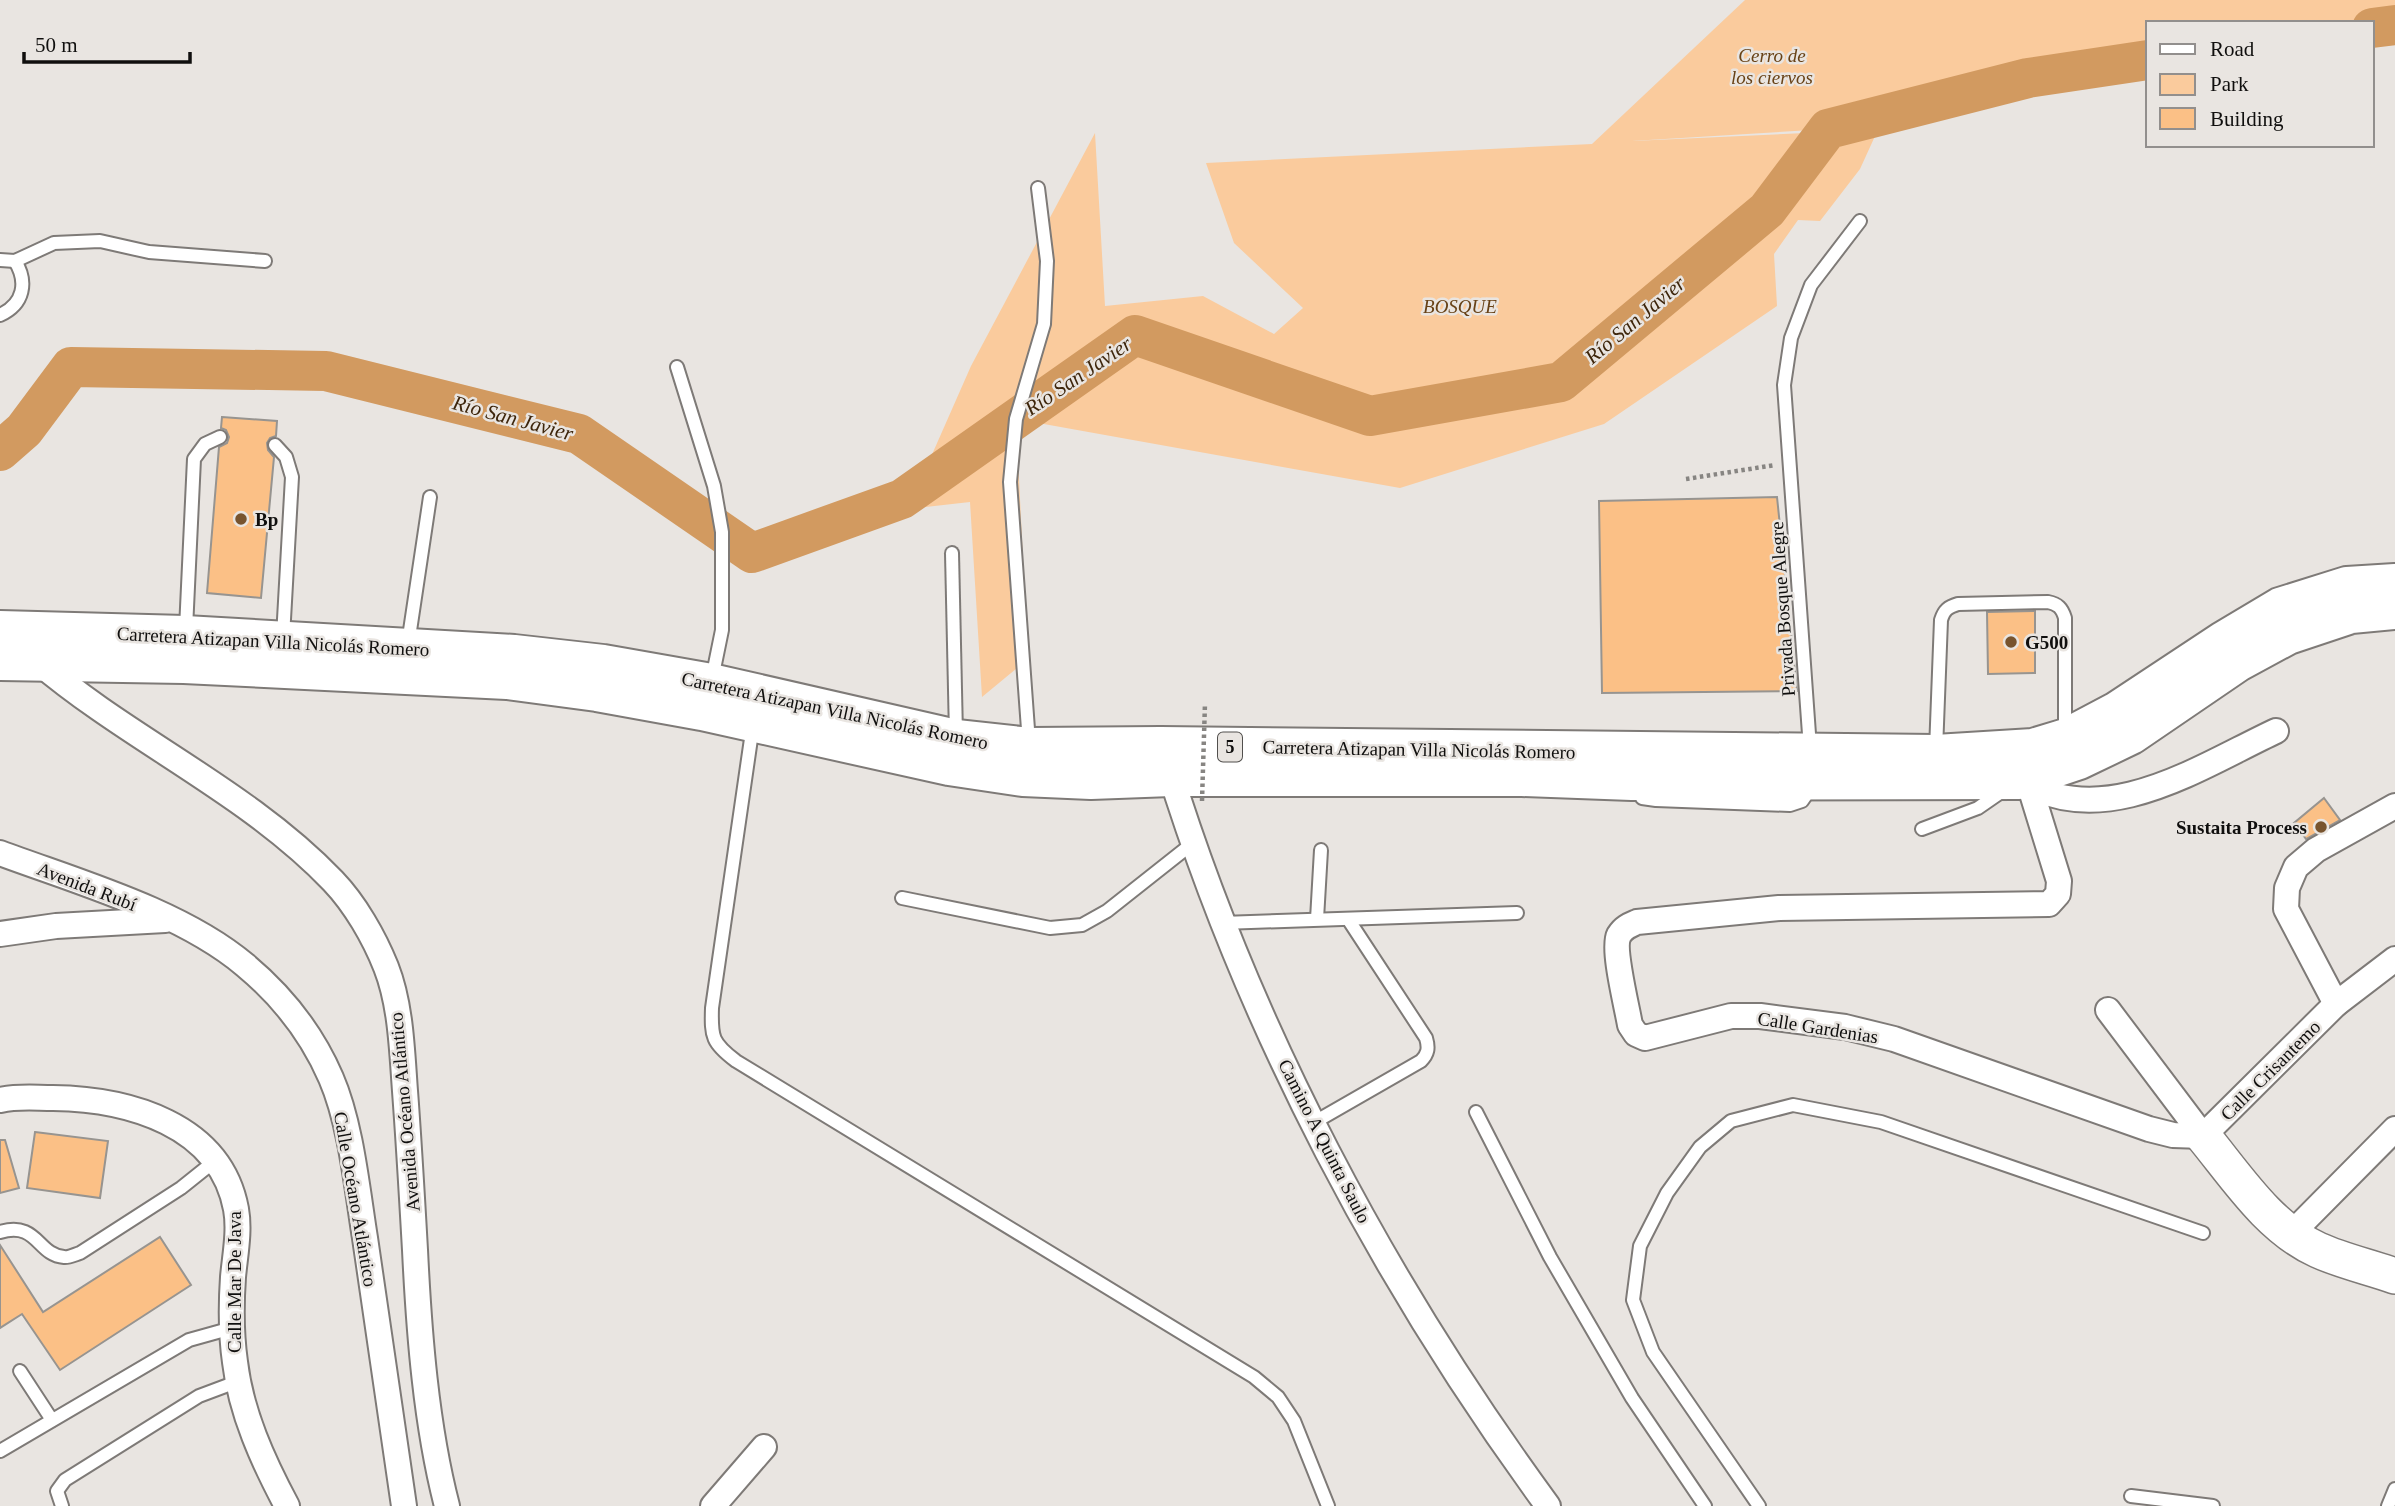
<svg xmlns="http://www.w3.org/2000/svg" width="2395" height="1506" viewBox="0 0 2395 1506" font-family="Georgia,serif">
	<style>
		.green { fill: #facb9d }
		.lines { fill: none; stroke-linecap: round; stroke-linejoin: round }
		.river { stroke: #d29a60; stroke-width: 40 }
		.building { fill: #fbc086; stroke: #979490; stroke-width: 2 }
		.lane-casing { stroke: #7e7a77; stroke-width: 16 }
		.street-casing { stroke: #7e7a77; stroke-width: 28 }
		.secondary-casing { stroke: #7e7a77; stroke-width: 38 }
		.primary-casing { stroke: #7e7a77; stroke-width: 42 }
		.path { stroke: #878582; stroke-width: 4.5; stroke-dasharray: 3.5 3.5; stroke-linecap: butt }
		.lane { stroke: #fff; stroke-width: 12 }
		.street { stroke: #fff; stroke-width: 24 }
		.secondary { stroke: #fff; stroke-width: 35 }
		.primary { stroke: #fff; stroke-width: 38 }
		.path-bridge { stroke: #878582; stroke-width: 4.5; stroke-dasharray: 3.5 3.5; stroke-linecap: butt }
		.poi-dot { fill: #78542e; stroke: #e9e5e1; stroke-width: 2.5 }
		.labels { text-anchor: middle; stroke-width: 5; stroke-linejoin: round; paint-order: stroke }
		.shield { fill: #e9e5e1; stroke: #514f4d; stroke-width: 2 }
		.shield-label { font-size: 18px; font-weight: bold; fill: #100f0e }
		.park-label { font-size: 19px; font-style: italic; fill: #684216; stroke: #e9e5e1 }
		.poi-label { font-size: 19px; font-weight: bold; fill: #100f0e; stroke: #e9e5e1; text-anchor: start }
		.street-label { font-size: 19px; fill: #100f0e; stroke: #e9e5e1 }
		.water-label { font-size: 21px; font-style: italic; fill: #3e260c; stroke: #e9e5e1 }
	</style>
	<rect width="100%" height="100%" fill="#e9e5e1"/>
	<path class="green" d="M1745,0h650v25l-23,3v-5h-224v37l-120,18 -200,51 -196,12 194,-9 55,-9 -21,46 -40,52 -22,-1 -24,34 3,52 -173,118 -204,64 -384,-69 12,240 -46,38 -12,-195 -62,7 63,-143 124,-233 10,173 98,-10 71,38 29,-26 -69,-65 -28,-80 386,-19z"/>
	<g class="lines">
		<g class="river">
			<path d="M2372,28l23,-3"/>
			<path d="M0,451l24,-21 47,-63 255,4 253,63 173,119 150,-54 233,-164 235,81 191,-34 206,-172 61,-81 200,-51 120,-18"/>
		</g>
	</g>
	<g class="building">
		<path d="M222,417l55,4 -1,15 -6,2 -3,5 1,7 6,7 -13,141 -54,-5 12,-146 8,-4 2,-6 -3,-7 -5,-2z"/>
		<path d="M1777,497l20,194 -195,2 -3,-192z"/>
		<path d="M2035,611v62l-47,1 -1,-62z"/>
		<path d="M2324,798l16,22 -34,19 -12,-16z"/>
		<path d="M35,1132l73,9 -8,57 -73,-10z"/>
		<path d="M0,1140h5l14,48 -19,5z"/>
		<path d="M160,1237l31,48 -131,85 -38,-56 -22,14v-83l43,67z"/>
	</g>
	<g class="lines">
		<g class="lane-casing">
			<g id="lane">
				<path d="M0,260l15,1 39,-18 46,-2 49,11 116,9"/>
				<path d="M0,315c24,-11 28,-33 15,-54"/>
				<path d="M677,367l37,119 8,46v98l-10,49"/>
				<path d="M275,445l11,12 6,20 -9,160"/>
				<path d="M952,553l4,182"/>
				<path d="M186,629l8,-170 11,-15 15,-7"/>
				<path d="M408,644l22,-147"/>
				<path d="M753,725l-41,283c-1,29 0,35 24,53l518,316 24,20 16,24 34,85"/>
				<path d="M1029,743l-19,-261 6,-63 28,-95 3,-63 -9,-73"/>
				<path d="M1810,748l-26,-363 7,-47 20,-53 49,-64"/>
				<path d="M1936,750l5,-130c3,-10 7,-13 17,-16l90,-2c10,2 14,6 17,16v112"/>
				<path d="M1642,798l14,2 134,5 12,-4 9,-13"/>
				<path d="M1922,829l56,-21 26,-18"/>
				<path d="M902,898l148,30 32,-3 25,-14 86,-68"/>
				<path d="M1317,919l4,-69"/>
				<path d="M1222,923l295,-10"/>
				<path d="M1476,1112l74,145 82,141 73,108"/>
				<path d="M1313,1123l108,-62c7,-7 8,-13 5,-23l-78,-119"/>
				<path d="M0,1232c38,-11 37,23 64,25 4,1 12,-3 16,-4l101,-65 35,-28"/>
				<path d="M20,1371l32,49"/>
				<path d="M0,1451l189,-111 43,-12"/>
				<path d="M2131,1496l82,10"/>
				<path d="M62,1506l-5,-15 8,-11 134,-84 40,-15"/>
				<path d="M1759,1506l-106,-154 -20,-52 7,-54 27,-53 33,-46 31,-26 62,-16 88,17 322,111"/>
				<path d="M2388,1506l7,-17"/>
			</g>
		</g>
		<g class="street-casing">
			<g id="street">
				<path d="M37,661c94,80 211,131 296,220 22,23 41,56 53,86 15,38 16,84 19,124 4,53 7,106 10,159 4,83 11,175 32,256"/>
				<path d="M1168,766c81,263 217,518 380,740"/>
				<path d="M2021,781c84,51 178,-14 255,-50"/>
				<path d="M2030,787l29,94 -1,13 -9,10 -270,4 -142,14c-7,3 -13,5 -18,13 -7,13 8,72 11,90l6,9 9,4 86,-22h29l85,11 49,12 255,90 24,6 30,1"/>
				<path d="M0,853c78,29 181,58 245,112 36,30 67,69 86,113 20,46 26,110 34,160 13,90 26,179 39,268"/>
				<path d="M0,934l56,-8 109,-6"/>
				<path d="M2336,1004l-50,-95 1,-21 9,-21 20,-17 79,-44"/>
				<path d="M2108,1010l95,126"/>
				<path d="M0,1100c17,-4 35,-2 53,-2 75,1 167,26 183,111 4,22 -1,46 -3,68 -2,29 -2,57 2,85 6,51 28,99 52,144"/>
				<path d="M2203,1136l133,-132 59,-45"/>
				<path d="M2291,1234l104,-105"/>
				<path d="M713,1506l51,-59"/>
			</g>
		</g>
		<g class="secondary-casing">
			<path id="secondary" d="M2203,1136c33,40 66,92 115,114 24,11 52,17 77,26"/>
		</g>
		<g class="primary-casing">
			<g id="primary">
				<path d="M0,630l185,5 329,19 89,10 108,19 245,56 74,8 131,-1 775,8 97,-6 33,-10 51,-27 106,-70 57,-34 67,-21 48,-3"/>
				<path d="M0,661l184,3 323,16 90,12 105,19 247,55 74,11 68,3 80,-3h351l110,4 387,-1 60,-20 52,-25 107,-73 50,-27 63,-21 44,-4"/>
			</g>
		</g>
		<path class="path" d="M1686,479l89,-14"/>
		<use href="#lane" class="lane"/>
		<use href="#street" class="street"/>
		<use href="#secondary" class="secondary"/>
		<use href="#primary" class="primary"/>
		<path class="path-bridge" d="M1202,801l3,-98"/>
	</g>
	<g class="poi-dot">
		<circle cx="241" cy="519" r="7"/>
		<circle cx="2011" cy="642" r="7"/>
		<circle cx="2321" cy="827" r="7"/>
	</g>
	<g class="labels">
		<rect class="shield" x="1218" y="732.5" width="24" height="29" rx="5"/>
		<g class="shield-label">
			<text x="1230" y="753">5</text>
		</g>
		<g class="park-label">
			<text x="1772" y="62">Cerro de<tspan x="1772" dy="22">los ciervos</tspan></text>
			<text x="1460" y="313">BOSQUE</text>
		</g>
		<g class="poi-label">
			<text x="255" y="526">Bp</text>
			<text x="2025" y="649">G500</text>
			<text x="2307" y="834" text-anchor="end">Sustaita Process</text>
		</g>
		<g class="street-label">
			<text transform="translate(1782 609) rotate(-94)" y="7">Privada Bosque Alegre</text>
			<text transform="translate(273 641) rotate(3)" y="7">Carretera Atizapan Villa Nicolás Romero</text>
			<text transform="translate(835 710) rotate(12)" y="7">Carretera Atizapan Villa Nicolás Romero</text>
			<text transform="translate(1419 749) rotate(1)" y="7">Carretera Atizapan Villa Nicolás Romero</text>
			<text transform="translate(87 886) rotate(21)" y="7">Avenida Rubí</text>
			<text transform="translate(1818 1027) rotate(9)" y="7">Calle Gardenias</text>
			<text transform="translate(2270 1070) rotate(-45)" y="7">Calle Crisantemo</text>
			<text transform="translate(404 1112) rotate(-95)" y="7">Avenida Océano Atlántico</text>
			<text transform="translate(1325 1141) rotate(63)" y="7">Camino A Quinta Saulo</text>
			<text transform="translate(356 1199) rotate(80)" y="7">Calle Océano Atlántico</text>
			<text transform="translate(234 1282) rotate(-90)" y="7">Calle Mar De Java</text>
		</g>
		<g class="water-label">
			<text transform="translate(1635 320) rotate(-40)" y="7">Río San Javier</text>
			<text transform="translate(1078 376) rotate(-34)" y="7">Río San Javier</text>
			<text transform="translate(513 418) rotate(15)" y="7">Río San Javier</text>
		</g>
	</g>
	<rect x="2146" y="21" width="228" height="126" fill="#e9e5e1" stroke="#928f8d" stroke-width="2"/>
	<rect x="2160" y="44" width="35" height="10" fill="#ffffff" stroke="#928f8d" stroke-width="2"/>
	<text x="2210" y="56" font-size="21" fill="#100f0e">Road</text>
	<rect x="2160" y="74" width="35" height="21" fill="#facb9d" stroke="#928f8d" stroke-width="2"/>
	<text x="2210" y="91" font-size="21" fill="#100f0e">Park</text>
	<rect x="2160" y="108" width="35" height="21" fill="#fbc086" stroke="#928f8d" stroke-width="2"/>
	<text x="2210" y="126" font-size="21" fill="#100f0e">Building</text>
	<path d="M24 52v10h166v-10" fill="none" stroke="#100f0e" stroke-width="3.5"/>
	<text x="35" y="52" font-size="21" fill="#100f0e" stroke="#e9e5e1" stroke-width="5" paint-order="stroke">50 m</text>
</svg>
